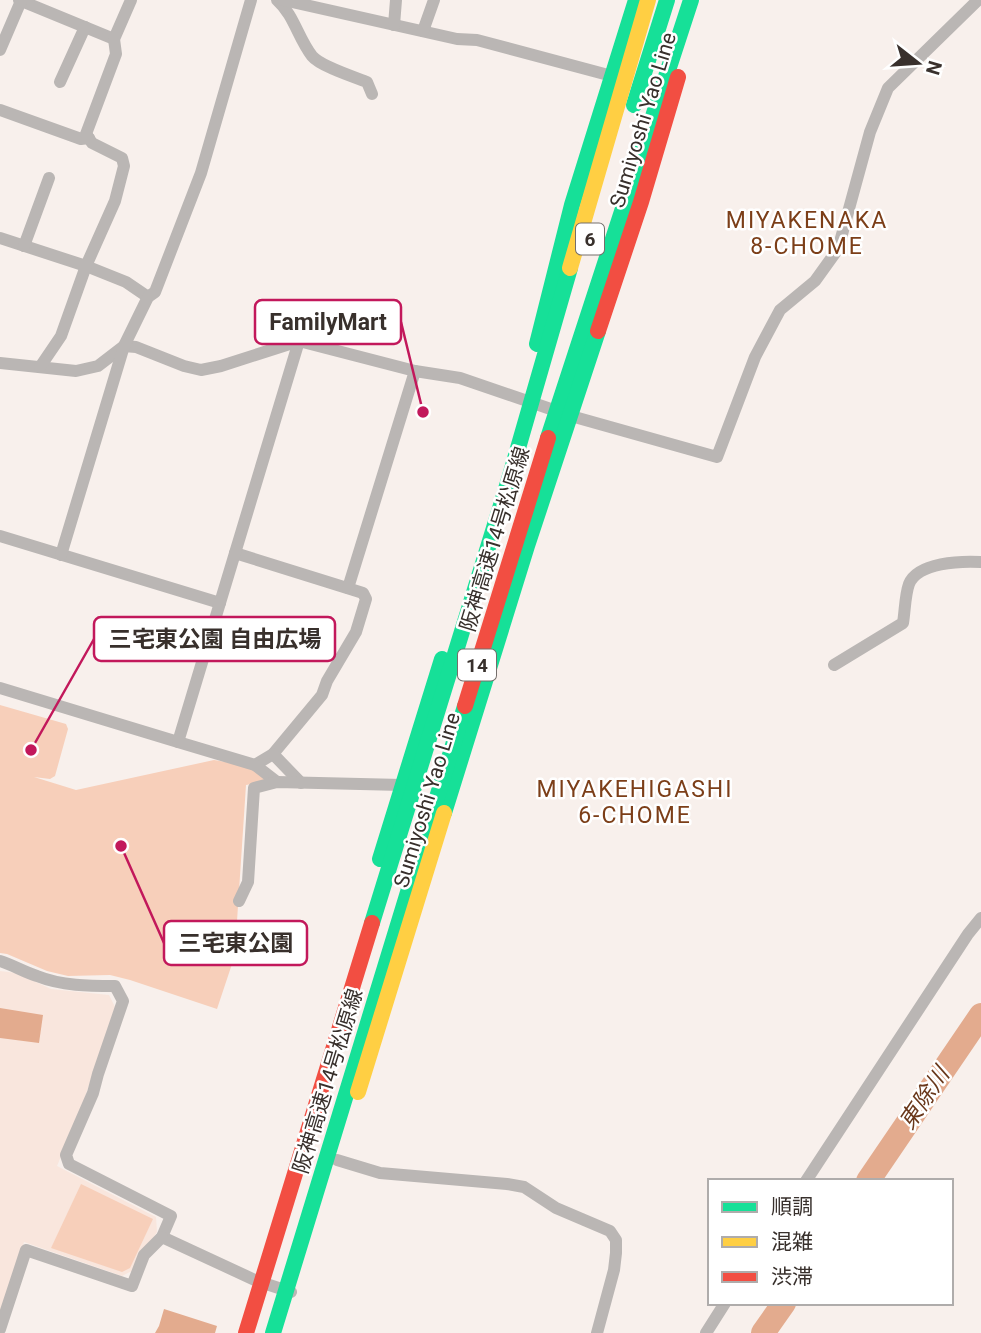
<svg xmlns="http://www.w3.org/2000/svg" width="981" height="1333" viewBox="0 0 981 1333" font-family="Roboto,'Noto Sans JP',sans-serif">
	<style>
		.built { fill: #f9e6dd }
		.green { fill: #f7cfba }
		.water { fill: #e3ab8e }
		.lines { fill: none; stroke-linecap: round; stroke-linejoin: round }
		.river { stroke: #e3ab8e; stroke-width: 24 }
		.street { stroke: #bab6b4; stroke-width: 12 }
		.fast { stroke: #16e098; stroke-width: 16 }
		.slow { stroke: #ffcf43; stroke-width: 16 }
		.jam { stroke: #f24e42; stroke-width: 16 }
		.labels { text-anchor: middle; stroke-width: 5; stroke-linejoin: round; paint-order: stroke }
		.shield { fill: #fff; stroke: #746e6b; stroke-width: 2 }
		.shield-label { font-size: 19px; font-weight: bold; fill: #38302c }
		.street-label { font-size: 21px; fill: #38302c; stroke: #fff }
		.neighbourhood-label { font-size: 23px; letter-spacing: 2px; fill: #7c3e18; stroke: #fff }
		.water-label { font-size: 23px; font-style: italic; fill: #6a381b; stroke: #fff }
		.leader { fill: none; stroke: #c2185b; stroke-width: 2.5 }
		.callout-dot { fill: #c2185b; stroke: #fff; stroke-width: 2.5 }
		.callout { fill: #fff; stroke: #c2185b; stroke-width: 2.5 }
		.callout-label { font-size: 23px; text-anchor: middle; font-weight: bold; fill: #38302c }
	</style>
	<rect width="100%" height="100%" fill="#f8f0ec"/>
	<path class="built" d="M0,971l17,2 34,16 58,6 6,12 -31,93 -27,66 99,51 1,15 -25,39 -10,5 -98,-34 -24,72z"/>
	<g class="green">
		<path d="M0,705l66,19 2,5 -13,47 -5,3 -16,-2 42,13 138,-30 24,4 19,6 11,11 -22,4 -9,136 -5,43 -15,45 -87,-29 -20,-5 -42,1 -21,-5 -40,-17 -7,-1z"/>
		<path d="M81,1184l72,35 -23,49 -8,4 -71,-24z"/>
	</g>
	<g class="water">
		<path d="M0,1008l43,7 -4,28 -39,-5z"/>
		<path d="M164,1309l53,17 -2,7h-60l4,-7z"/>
	</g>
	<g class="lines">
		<g class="river">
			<path d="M868,1181l113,-166"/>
			<path d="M763,1333l21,-30"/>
		</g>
		<g class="street">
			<path d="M19,0l95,39"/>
			<path d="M277,0c17,15 21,38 35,56 8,10 42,21 55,26l5,12"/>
			<path d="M283,0l174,39 20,1 135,36"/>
			<path d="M394,25l2,-25"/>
			<path d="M423,31l11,-31"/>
			<path d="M0,50l21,-49"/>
			<path d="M60,82l25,-55"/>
			<path d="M0,110l81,29 8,-1"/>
			<path d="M0,238l86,28 40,16 22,15"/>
			<path d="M24,246l25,-68"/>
			<path d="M0,363l76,8 22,-5 26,-20 12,1 48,19 17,4 20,-4 78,-25 116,30 45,7 111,38 146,41 38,-100 25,-47 35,-29 23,-32 32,-117 18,-44 90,-88"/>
			<path d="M40,367l21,-31 25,-70 29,-65 9,-35 -2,-8 -30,-15 -6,-9 30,-80 -2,-15 17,-39"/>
			<path d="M0,536l220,67"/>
			<path d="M235,553l128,40 3,6 -10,33 -29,49 -5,14 -49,59 -18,11"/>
			<path d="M61,555l63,-209 24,-49 7,-5 46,-119 50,-173"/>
			<path d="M348,588l67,-217"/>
			<path d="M834,665l69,-42c2,-12 2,-28 6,-39 9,-22 52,-23 72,-22"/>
			<path d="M0,688l178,54"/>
			<path d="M273,754l28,29"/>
			<path d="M277,782l-22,-17 -77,-23 121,-401"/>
			<path d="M239,901l9,-19 6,-94 23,-6 125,3 8,3"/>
			<path d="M0,961c13,4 24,11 37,15 25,10 52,10 78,10l8,15 -25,73 -5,19 -27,62 3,9 102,52 -9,21 95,44 34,11"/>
			<path d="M337,1160l43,13 127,11 17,3 32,21 54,23 6,9v13l-2,17 -17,63"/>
			<path d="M806,1181l162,-247 13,-16"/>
			<path d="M0,1329l26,-79 106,36 12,-31 18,-18"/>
			<path d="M706,1333l19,-30"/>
		</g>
		<g class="fast">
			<path d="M634,105l33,-105"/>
			<path d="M537,344l35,-139 64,-205"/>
			<path d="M548,438l143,-438"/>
			<path d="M444,813l83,-267 71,-215"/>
			<path d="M380,859l62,-200"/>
			<path d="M372,923l138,-447 60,-208"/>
			<path d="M273,1333l192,-627"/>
		</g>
		<g class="slow">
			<path d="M570,268l78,-268"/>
			<path d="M358,1092l86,-279"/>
		</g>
		<g class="jam">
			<path d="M598,331l43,-129 37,-125"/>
			<path d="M465,706l83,-268"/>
			<path d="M246,1333l126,-410"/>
		</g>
	</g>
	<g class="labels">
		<g class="shield">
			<rect x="576" y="223.5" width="28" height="31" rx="5"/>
			<rect x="458" y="649.5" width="38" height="31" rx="5"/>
		</g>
		<g class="shield-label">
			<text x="590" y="246">6</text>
			<text x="477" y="672">14</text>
		</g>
		<g class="street-label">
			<text transform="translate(643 120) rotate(-73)" y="7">Sumiyoshi Yao Line</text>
			<text transform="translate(495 539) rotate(-73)" y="7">阪神高速14号松原線</text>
			<text transform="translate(427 800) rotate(-73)" y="7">Sumiyoshi Yao Line</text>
			<text transform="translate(328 1081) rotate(-73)" y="7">阪神高速14号松原線</text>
		</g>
		<g class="neighbourhood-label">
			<text x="807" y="228">MIYAKENAKA<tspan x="807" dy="26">8-CHOME</tspan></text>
			<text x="635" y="797">MIYAKEHIGASHI<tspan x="635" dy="26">6-CHOME</tspan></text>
		</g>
		<g class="water-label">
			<text transform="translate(924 1098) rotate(-56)" y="8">東除川</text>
		</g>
	</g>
	<path class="leader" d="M423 412L401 322M31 750L94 639M121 846L164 943"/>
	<g class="callout-dot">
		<circle cx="423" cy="412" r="7"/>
		<circle cx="31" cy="750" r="7"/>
		<circle cx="121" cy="846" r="7"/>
	</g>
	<g class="callout">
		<rect x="255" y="300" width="146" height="44" rx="7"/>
		<rect x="94" y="617" width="241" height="44" rx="7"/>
		<rect x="164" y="921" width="143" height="44" rx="7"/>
	</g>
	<g class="callout-label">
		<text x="328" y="330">FamilyMart</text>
		<text x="215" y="647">三宅東公園 自由広場</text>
		<text x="236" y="951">三宅東公園</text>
	</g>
	<rect x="708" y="1179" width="245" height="126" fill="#ffffff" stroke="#afacab" stroke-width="2"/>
	<rect x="722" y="1202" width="35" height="10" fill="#16e098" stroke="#afacab" stroke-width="2"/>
	<text x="771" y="1214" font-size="21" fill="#38302c">順調</text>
	<rect x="722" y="1237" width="35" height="10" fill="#ffcf43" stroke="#afacab" stroke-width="2"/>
	<text x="771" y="1249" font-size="21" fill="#38302c">混雑</text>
	<rect x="722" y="1272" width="35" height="10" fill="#f24e42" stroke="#afacab" stroke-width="2"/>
	<text x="771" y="1284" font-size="21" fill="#38302c">渋滞</text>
	<g transform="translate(918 63) rotate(107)" stroke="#ffffff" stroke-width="5" paint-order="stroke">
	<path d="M0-5L12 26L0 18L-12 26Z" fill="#38302c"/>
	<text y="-10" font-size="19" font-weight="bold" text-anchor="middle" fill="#38302c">N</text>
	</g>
</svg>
